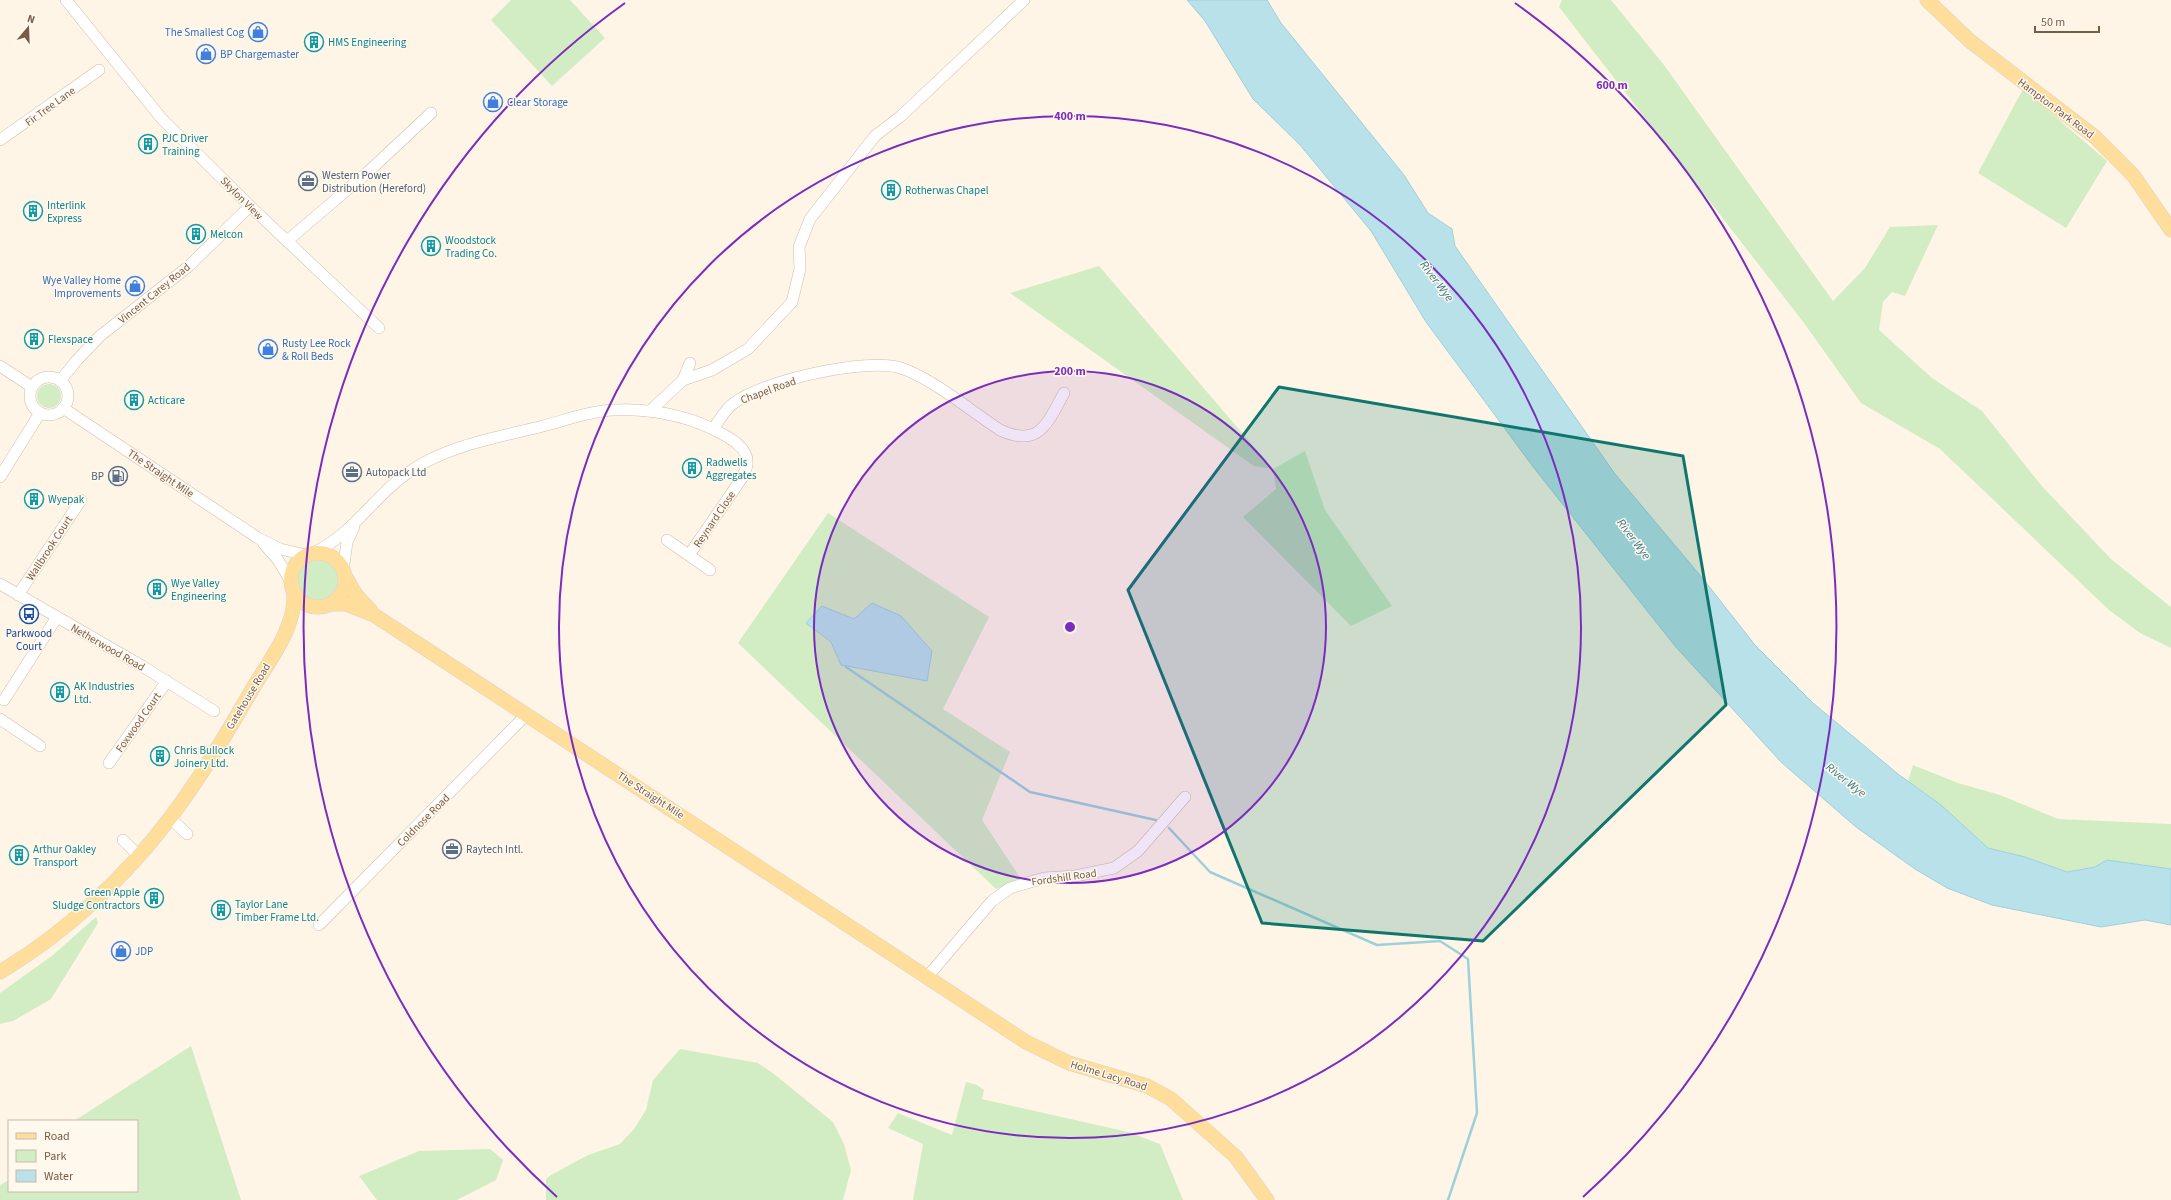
<svg xmlns="http://www.w3.org/2000/svg" width="2171" height="1200" viewBox="0 0 2171 1200" font-family="'Source Sans 3',sans-serif">
	<style>
		.green { fill: #d2edc3 }
		.water { fill: #b8e1e9; stroke: #9ed0dc }
		.lines { fill: none; stroke-linecap: round; stroke-linejoin: round }
		.stream { stroke: #9ed0dc; stroke-width: 2.5 }
		.minor-casing { stroke: #d0bdaa; stroke-width: 12 }
		.major-casing { stroke: #dcd4cf; stroke-width: 15 }
		.minor { stroke: #fff; stroke-width: 11 }
		.major { stroke: #ffdd9b; stroke-width: 14 }
		.marked { fill: #0f766e; fill-opacity: 0.2; stroke: #0f766e; stroke-width: 3; stroke-linejoin: round }
		.ring { fill: none; stroke: #7b2cbf; stroke-width: 2 }
		.labels { text-anchor: middle; stroke-width: 3; stroke-linejoin: round; paint-order: stroke }
		.shop-label { font-size: 11px; fill: #366cbe; stroke: #fff9ed; text-anchor: start }
		.culture-label { font-size: 11px; fill: #0d838f; stroke: #fff9ed; text-anchor: start }
		.street-label { font-size: 11px; fill: #795b48; stroke: #fff9ed }
		.service-label { font-size: 11px; fill: #4e5e75; stroke: #fff9ed; text-anchor: start }
		.transit-label { font-size: 11px; fill: #164399; stroke: #fff9ed }
		.water-label { font-size: 12px; font-style: italic; fill: #3d7887; stroke: #fff9ed }
		.centre { fill: #7b2cbf; stroke: #fff9ed; stroke-width: 2 }
		.ring-label { font-size: 12px; text-anchor: middle; font-weight: bold; fill: #7b2cbf; stroke: #fff9ed; stroke-width: 3; stroke-linejoin: round; paint-order: stroke }
	</style>
	<rect width="100%" height="100%" fill="#fef5e6"/>
	<g class="green">
		<path d="M511,0h59l35,38 -53,48 -61,-66z"/>
		<path d="M1562,0h49l53,65 169,236 32,-33 25,-41 48,-2 -33,71 -13,-4 -9,10 -4,28 53,48 50,33 59,74 70,74 60,48v41l-31,-15 -31,-23 -169,-161 -79,-46 -57,-80 -245,-316z"/>
		<path d="M2023,89l84,72 -41,67 -88,-55z"/>
		<path d="M1099,266l174,203 32,-18 20,59 67,96 -41,20 -108,-109 33,-28 -3,-20 -19,-3 -244,-173z"/>
		<circle cx="49" cy="396" r="12"/>
		<path d="M828,513l161,104 -46,92 67,43 -28,68 39,59 -25,10 -258,-246z"/>
		<circle cx="318" cy="580" r="20"/>
		<path d="M1913,765l45,18 42,12 58,24 113,5v45l-64,-9 -12,7 -28,5 -79,-24 -47,-43 -33,-24z"/>
		<path d="M96,917l2,6 -47,76 -38,22 -13,3v-31l53,-38z"/>
		<path d="M191,1046l50,154h-241v-15l9,-5v11h128v-70h-63z"/>
		<path d="M680,1049l78,14 16,11 59,48 11,22 7,26 -8,30h-297v-21l5,-4 37,-20 32,-11 14,-15 12,-19 7,-30z"/>
		<path d="M966,1082l11,3 7,5 -2,9 146,33 32,12 23,56h-270l10,-56 -35,-16 10,-15 54,22z"/>
		<path d="M490,1149l13,11 -7,20 -39,20h-80l-18,-24 60,-25z"/>
	</g>
	<g class="water">
		<path d="M1187,0h80l14,23 123,152 24,38 24,16 3,17 160,228 89,106 51,65 58,58 85,71 43,31 47,43 37,9 42,15 28,-5 12,-7 64,9v56l-26,-5 -44,7 -109,-22 -45,-17 -32,-19 -59,-42 -75,-65 -106,-116 -141,-178 -108,-146 -55,-91 -71,-86 -47,-46 -48,-78z"/>
		<path d="M872,603l29,13 31,35 -5,30 -86,-16 -10,-23 -25,-19 16,-17 32,13z"/>
	</g>
	<g class="lines">
		<g class="stream">
			<path d="M846,667l184,125 130,29"/>
			<path d="M1169,828l41,44 167,73 63,-4 28,18 9,154 -29,87"/>
		</g>
		<g class="minor-casing">
			<g id="minor">
				<path d="M66,0l96,119 88,87 129,122"/>
				<path d="M0,140l99,-70"/>
				<path d="M287,241l81,-69 63,-59"/>
				<path d="M0,366l32,21"/>
				<circle cx="49" cy="396" r="19"/>
				<path d="M683,380l29,-10 36,-21 44,-47 8,-33 -1,-22 11,-28 65,-83 26,-20 123,-116"/>
				<path d="M60,381l17,-21 23,-24 89,-70 61,-60"/>
				<path d="M63,408l195,130 22,11 26,6"/>
				<path d="M650,411l33,-31 7,-17"/>
				<path d="M713,429c6,-8 12,-20 21,-26 28,-22 133,-46 167,-35 32,11 70,43 99,62 39,18 47,-6 64,-37"/>
				<path d="M0,477l40,-64"/>
				<path d="M667,540l43,30"/>
				<path d="M264,544l14,16 12,20"/>
				<path d="M313,553c40,-18 62,-59 99,-83 37,-25 88,-33 131,-44 23,-6 47,-15 70,-16 34,-2 71,5 100,19 13,7 36,17 34,35 0,5 -4,10 -5,14l-53,77"/>
				<path d="M343,571l4,-29 7,-15"/>
				<path d="M0,584l142,82 72,45"/>
				<path d="M18,595l63,-95"/>
				<path d="M4,700l53,-83"/>
				<path d="M0,719l40,27"/>
				<path d="M109,763l58,-82"/>
				<path d="M170,818l17,16"/>
				<path d="M123,840l15,15"/>
				<path d="M319,925l208,-211"/>
				<path d="M928,976l64,-75 18,-13 34,-10 31,-2 39,-8 24,-17 47,-54"/>
			</g>
		</g>
		<g class="major-casing">
			<g id="major">
				<path d="M1927,0l43,41 125,96 38,38 38,55"/>
				<circle cx="318" cy="580" r="27"/>
				<path d="M344,574l12,21 15,16"/>
				<path d="M330,604h16l28,11 652,427 43,21 78,23 24,13 65,58 31,43"/>
				<path d="M0,972c64,-38 125,-94 170,-154 31,-41 57,-85 83,-130 17,-29 43,-60 41,-96"/>
			</g>
		</g>
		<use href="#minor" class="minor"/>
		<use href="#major" class="major"/>
	</g>
	<path class="marked" d="M1279,387l404,69 43,249 -243,236 -221,-18 -134,-333z"/>
	<circle cx="1070" cy="627" r="256" fill="#7b2cbf" fill-opacity=".12"/>
	<g class="ring">
		<circle cx="1070" cy="627" r="256"/>
		<circle cx="1070" cy="627" r="511"/>
		<path d="M557 1197A767 767 0 0 1 625 3M1515 3A767 767 0 0 1 1583 1197"/>
	</g>
	<defs>
		<g id="shop-ring" transform="scale(1)"><circle r="9.5" fill="#fff9ed" stroke="#3f7fe0" stroke-width="1.5"/><path d="M-5-2.5h2.3a2.7 3.5 0 0 1 5.4 0H5L5.5 6h-11ZM-1.5-2.5h3a1.5 2.3 0 0 0-3 0Z" fill="#3f7fe0"/></g>
		<g id="building-ring" transform="scale(1)"><circle r="9.5" fill="#fff9ed" stroke="#0f9aa8" stroke-width="1.5"/><path d="M-4-6H4V6H1V3H-1V6H-4ZM-2.5-4.3h1.7v1.8h-1.7ZM.8-4.3h1.7v1.8H.8ZM-2.5-1h1.7V.8h-1.7ZM.8-1h1.7V.8H.8Z" fill="#0f9aa8"/></g>
		<g id="office-ring" transform="scale(1)"><circle r="9.5" fill="#fff9ed" stroke="#5c6f8a" stroke-width="1.5"/><path d="M-6-3h4V-5.5h4V-3h4V5H-6ZM-1-4.5V-3h2v-1.5ZM-6 0V1H6V0Z" fill="#5c6f8a"/></g>
		<g id="fuel-ring" transform="scale(1)"><circle r="9.5" fill="#fff9ed" stroke="#5c6f8a" stroke-width="1.5"/><path d="M-5.5-6h7V0h2V4h1.3V-2.5L3-4.5l.8-.8L6-3V5H2.5V1h-1V6h-7ZM-4.2-4.7v3.2H.2V-4.7Z" fill="#5c6f8a"/></g>
		<g id="bus-ring" transform="scale(1)"><circle r="9.5" fill="#fff9ed" stroke="#1a4fb4" stroke-width="1.5"/><path d="M-5-6H5V4H4V6H2V4H-2V6H-4V4H-5ZM-3.5-4V0h7V-4ZM-3.5 1.2v1.5H-2V1.2ZM2 1.2v1.5H3.5V1.2Z" fill="#1a4fb4"/></g>
	</defs>
	<g fill-rule="evenodd">
		<use href="#shop-ring" x="258" y="32"/>
		<use href="#building-ring" x="314" y="42"/>
		<use href="#shop-ring" x="206" y="54"/>
		<use href="#shop-ring" x="493" y="102"/>
		<use href="#building-ring" x="148" y="144"/>
		<use href="#office-ring" x="308" y="181"/>
		<use href="#building-ring" x="891" y="190"/>
		<use href="#building-ring" x="33" y="211"/>
		<use href="#building-ring" x="196" y="234"/>
		<use href="#building-ring" x="431" y="246"/>
		<use href="#shop-ring" x="135" y="286"/>
		<use href="#building-ring" x="34" y="339"/>
		<use href="#shop-ring" x="268" y="349"/>
		<use href="#building-ring" x="134" y="400"/>
		<use href="#building-ring" x="692" y="468"/>
		<use href="#office-ring" x="352" y="472"/>
		<use href="#fuel-ring" x="118" y="476"/>
		<use href="#building-ring" x="34" y="499"/>
		<use href="#building-ring" x="157" y="589"/>
		<use href="#bus-ring" x="29" y="614"/>
		<use href="#building-ring" x="60" y="692"/>
		<use href="#building-ring" x="160" y="756"/>
		<use href="#office-ring" x="452" y="849"/>
		<use href="#building-ring" x="19" y="855"/>
		<use href="#building-ring" x="154" y="898"/>
		<use href="#building-ring" x="221" y="910"/>
		<use href="#shop-ring" x="121" y="951"/>
	</g>
	<g class="labels">
		<g class="shop-label">
			<text x="244" y="36" text-anchor="end">The Smallest Cog</text>
			<text x="220" y="58">BP Chargemaster</text>
			<text x="507" y="106">Clear Storage</text>
			<text x="121" y="284" text-anchor="end">Wye Valley Home<tspan x="121" dy="13">Improvements</tspan></text>
			<text x="282" y="347">Rusty Lee Rock<tspan x="282" dy="13">&amp; Roll Beds</tspan></text>
			<text x="135" y="955">JDP</text>
		</g>
		<g class="culture-label">
			<text x="328" y="46">HMS Engineering</text>
			<text x="162" y="142">PJC Driver<tspan x="162" dy="13">Training</tspan></text>
			<text x="905" y="194">Rotherwas Chapel</text>
			<text x="47" y="209">Interlink<tspan x="47" dy="13">Express</tspan></text>
			<text x="210" y="238">Melcon</text>
			<text x="445" y="244">Woodstock<tspan x="445" dy="13">Trading Co.</tspan></text>
			<text x="48" y="343">Flexspace</text>
			<text x="148" y="404">Acticare</text>
			<text x="706" y="466">Radwells<tspan x="706" dy="13">Aggregates</tspan></text>
			<text x="48" y="503">Wyepak</text>
			<text x="171" y="587">Wye Valley<tspan x="171" dy="13">Engineering</tspan></text>
			<text x="74" y="690">AK Industries<tspan x="74" dy="13">Ltd.</tspan></text>
			<text x="174" y="754">Chris Bullock<tspan x="174" dy="13">Joinery Ltd.</tspan></text>
			<text x="33" y="853">Arthur Oakley<tspan x="33" dy="13">Transport</tspan></text>
			<text x="140" y="896" text-anchor="end">Green Apple<tspan x="140" dy="13">Sludge Contractors</tspan></text>
			<text x="235" y="908">Taylor Lane<tspan x="235" dy="13">Timber Frame Ltd.</tspan></text>
		</g>
		<g class="street-label">
			<text transform="translate(50 106) rotate(-36)" y="4">Fir Tree Lane</text>
			<text transform="translate(2056 108) rotate(37)" y="4">Hampton Park Road</text>
			<text transform="translate(242 198) rotate(45)" y="4">Skylon View</text>
			<text transform="translate(154 293) rotate(-39)" y="4">Vincent Carey Road</text>
			<text transform="translate(768 390) rotate(-20)" y="4">Chapel Road</text>
			<text transform="translate(161 473) rotate(34)" y="4">The Straight Mile</text>
			<text transform="translate(714 519) rotate(-56)" y="4">Reynard Close</text>
			<text transform="translate(49 548) rotate(-57)" y="4">Wallbrook Court</text>
			<text transform="translate(108 647) rotate(30)" y="4">Netherwood Road</text>
			<text transform="translate(248 696) rotate(-59)" y="4">Gatehouse Road</text>
			<text transform="translate(138 722) rotate(-55)" y="4">Foxwood Court</text>
			<text transform="translate(651 795) rotate(33)" y="4">The Straight Mile</text>
			<text transform="translate(423 820) rotate(-45)" y="4">Coldnose Road</text>
			<text transform="translate(1064 877) rotate(-8)" y="4">Fordshill Road</text>
			<text transform="translate(1109 1075) rotate(17)" y="4">Holme Lacy Road</text>
		</g>
		<g class="service-label">
			<text x="322" y="179">Western Power<tspan x="322" dy="13">Distribution (Hereford)</tspan></text>
			<text x="366" y="476">Autopack Ltd</text>
			<text x="104" y="480" text-anchor="end">BP</text>
			<text x="466" y="853">Raytech Intl.</text>
		</g>
		<g class="transit-label">
			<text x="29" y="637">Parkwood<tspan x="29" dy="13">Court</tspan></text>
		</g>
		<g class="water-label">
			<text transform="translate(1437 281) rotate(53)" y="4">River Wye</text>
			<text transform="translate(1634 539) rotate(53)" y="4">River Wye</text>
			<text transform="translate(1846 780) rotate(38)" y="4">River Wye</text>
		</g>
	</g>
	<circle cx="1070" cy="627" r="6" class="centre"/>
	<g class="ring-label">
		<text x="1612" y="89">600 m</text>
		<text x="1070" y="120">400 m</text>
		<text x="1070" y="375">200 m</text>
	</g>
	<rect x="8" y="1120" width="130" height="72" fill="#fff9ed" stroke="#c9baab"/>
	<rect x="16" y="1133" width="20" height="6" fill="#ffdd9b" stroke="#c9baab"/>
	<text x="44" y="1140" font-size="12" fill="#795b48">Road</text>
	<rect x="16" y="1150" width="20" height="12" fill="#d2edc3" stroke="#c9baab"/>
	<text x="44" y="1160" font-size="12" fill="#795b48">Park</text>
	<rect x="16" y="1170" width="20" height="12" fill="#b8e1e9" stroke="#c9baab"/>
	<text x="44" y="1180" font-size="12" fill="#795b48">Water</text>
	<g transform="translate(28 28) rotate(19)" stroke="#fff9ed" stroke-width="3" paint-order="stroke">
	<path d="M0-3L7 15L0 10L-7 15Z" fill="#795b48"/>
	<text y="-6" font-size="11" font-weight="bold" text-anchor="middle" fill="#795b48">N</text>
	</g>
	<path d="M2035 26v6h64v-6" fill="none" stroke="#795b48" stroke-width="2"/>
	<text x="2041" y="26" font-size="12" fill="#795b48" stroke="#fff9ed" stroke-width="3" paint-order="stroke">50 m</text>
</svg>
